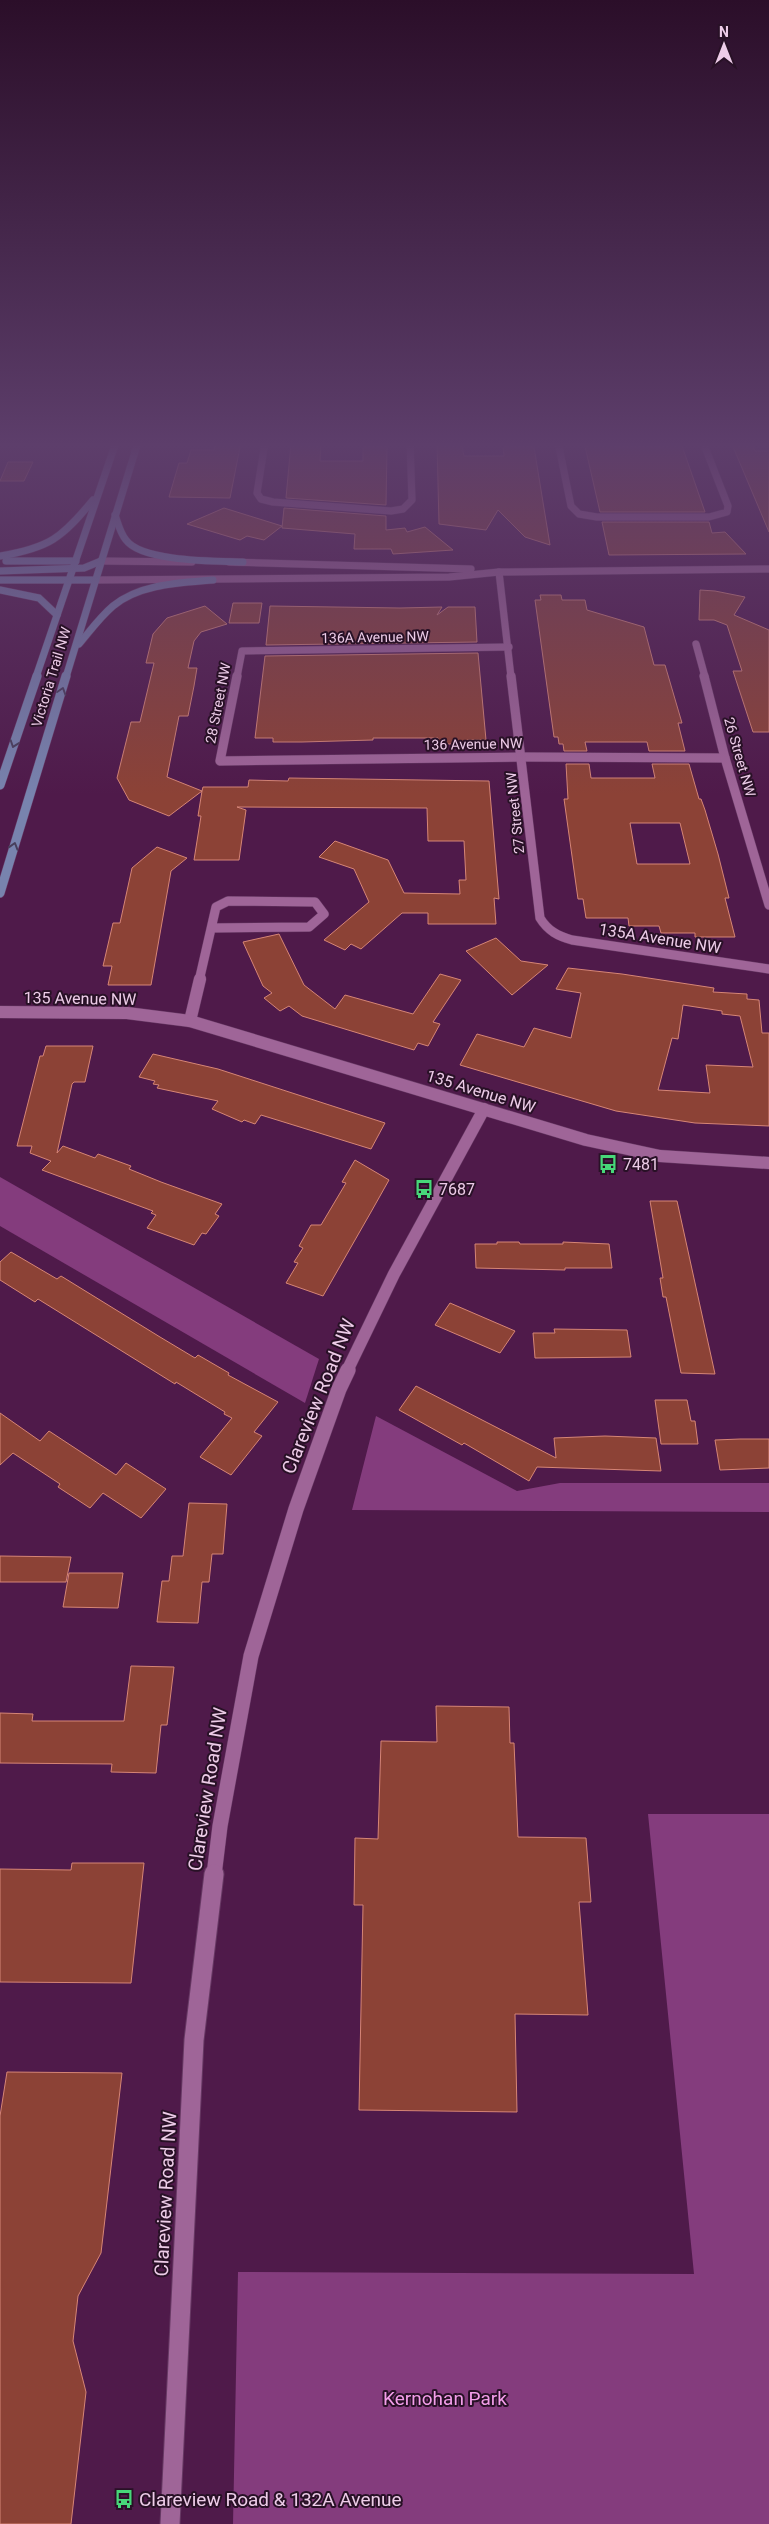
<svg xmlns="http://www.w3.org/2000/svg" width="769" height="2524" viewBox="0 0 769 2524" font-family="Roboto,sans-serif">
	<style>
		.green { fill: #843c7d }
		.building { fill: #8c4236; stroke: #d68576; fill-rule: evenodd }
		.lines { fill: none; stroke-linecap: round; stroke-linejoin: round }
		.minor-far2-casing { stroke: #673964; stroke-width: 8 }
		.minor-far1-casing { stroke: #673964; stroke-width: 10 }
		.minor-casing { stroke: #673964; stroke-width: 13 }
		.tertiary-far3-casing { stroke: #673964; stroke-width: 8 }
		.tertiary-far2-casing { stroke: #673964; stroke-width: 13 }
		.tertiary-far1-casing { stroke: #673964; stroke-width: 16 }
		.tertiary-casing { stroke: #673964; stroke-width: 21 }
		.secondary-far1-casing { stroke: #673964; stroke-width: 8 }
		.secondary-casing { stroke: #673964; stroke-width: 10 }
		.minor-far2 { stroke: #9f6598; stroke-width: 7 }
		.minor-far1 { stroke: #9f6598; stroke-width: 9 }
		.minor { stroke: #9f6598; stroke-width: 12 }
		.tertiary-far3 { stroke: #9f6598; stroke-width: 7 }
		.tertiary-far2 { stroke: #9f6598; stroke-width: 12 }
		.tertiary-far1 { stroke: #9f6598; stroke-width: 15 }
		.tertiary { stroke: #9f6598; stroke-width: 19 }
		.secondary-far1 { stroke: #7883ae; stroke-width: 7 }
		.secondary { stroke: #7883ae; stroke-width: 9 }
		.oneway { stroke: #483f5c }
		.labels { text-anchor: middle; stroke-width: 4; stroke-linejoin: round; paint-order: stroke }
		.far-street-label { font-size: 14px; fill: #edcce8; stroke: #281126 }
		.street-label { font-size: 16px; fill: #edcce8; stroke: #281126 }
		.poi-label { font-size: 16px; fill: #edcce8; stroke: #281126; text-anchor: start }
		.near-street-label { font-size: 19px; fill: #edcce8; stroke: #281126 }
		.near-park-label { font-size: 19px; fill: #f49eea; stroke: #281126 }
		.near-poi-label { font-size: 19px; fill: #edcce8; stroke: #281126; text-anchor: start }
	</style>
	<rect width="100%" height="100%" fill="#4f1a4a"/>
	<g class="green">
		<path d="M0,1177l319,182 -14,44 -305,-177z"/>
		<path d="M376,1416l141,75 43,-8h209v29l-417,-2z"/>
		<path d="M648,1814h121v710h-536l5,-252 456,2z"/>
	</g>
	<g class="building">
		<path d="M216,442h25l-11,56 -61,-1 10,-34h8l4,-13h23z"/>
		<path d="M321,442l-1,19h43v-14h24l-1,58 -100,-7 5,-55z"/>
		<path d="M437,442h24l3,14h40l-1,-9h31l16,98 -25,-8 -27,-27 -12,20 -47,-6z"/>
		<path d="M584,442h25l3,5h51l-1,-4h19l24,69h-105z"/>
		<path d="M731,442h20l4,9h14v81z"/>
		<path d="M8,462h25l-9,19h-24z"/>
		<path d="M224,508l58,18 -18,14 -17,-4 -7,4 -53,-16z"/>
		<path d="M284,508l102,8v14l19,-2 2,4 18,-5 28,23 -60,4 -2,-5h-37l1,-15 -73,-6z"/>
		<path d="M602,522h107l3,11 13,-1 21,22 -137,1z"/>
		<path d="M700,590l15,1 30,6 -11,18 35,15v102h-16l-20,-61h9l-15,-46 -13,-5h-15z"/>
		<path d="M540,595h21l1,5h23l2,10 57,17 10,38h11l17,58h-4l7,28h-36l-2,-9h-62l2,9h-23l-1,-7h-4l-1,-7h-4l-19,-137h6z"/>
		<path d="M233,603h29l-3,20h-30z"/>
		<path d="M205,606l22,18 -26,8 -7,9 -6,27h9l-3,18 -6,30h-9l-12,61 35,14 1,-4h45l1,-7 39,1 1,-3 200,3 10,118 -5,-1 2,26h-68v-11h-26l-41,36 -10,-5 -6,6 -21,-10 45,-38 -15,-33 -35,-12 16,-16 53,19 16,33 56,1 -1,-14h7l-2,-39h-36l-1,-33 -190,-1 9,3 -7,50h-45l7,-44h-3l4,-25 -33,25 -40,-16 -12,-22 14,-56h9l14,-59h-8l7,-29 14,-16z"/>
		<path d="M270,606l130,2 42,-1 -5,8 11,-8h27l2,35 -211,3z"/>
		<path d="M478,653l8,87h-19v4h-29v-6h-65v2l-71,2h-29v-4h-18l10,-82z"/>
		<path d="M566,764h23l2,14h64l-3,-14h37l10,35h2l4,11 13,44 11,44h-4l10,39h-40v-4h-34l-2,-7h-30l-1,-8h-42l-3,-19h-5l-14,-100h4zM630,823h50l10,41h-53z"/>
		<path d="M157,847l30,11 -16,13 -20,114h-43l4,-19h-9l10,-43h7l12,-55z"/>
		<path d="M279,934l25,51 31,24 10,-14 68,19 27,-40 21,6 -28,42 7,2 -12,22 -10,-3 -4,7 -112,-34 -13,-10 -9,5 -16,-13 8,-5 -9,-7 -20,-44z"/>
		<path d="M496,938l25,23 27,4 -36,30 -46,-44z"/>
		<path d="M568,968l54,6 92,14 -1,4 34,2v5l12,1 3,33h7v93l-74,-3 -79,-12 -156,-46 17,-31 47,13 10,-19 37,10 10,-45 -25,-4zM683,1005l39,6v3l18,2 13,51 -47,-2 4,28 -52,-3 14,-52 6,1z"/>
		<path d="M46,1046h47l-8,36h-11l-2,2 -15,69 6,-7 32,12 3,-4 33,12 -2,3 32,13 61,22 -7,10 4,2 -13,18 -4,-1 -8,12 -47,-17 9,-13 -5,-2 2,-2 -111,-41 9,-9 -21,-8 2,-7h-15l23,-90h3z"/>
		<path d="M153,1054l65,15 167,54 -14,26 -110,-34 -6,9 -11,-4 -2,2 -30,-13 6,-8 -61,-13 2,-3 -6,-1 2,-3 -16,-4z"/>
		<path d="M355,1160l34,20 -18,32 -48,84 -37,-13 12,-20 -4,-1 9,-14 -4,-2 12,-21h10l25,-42 -4,-1z"/>
		<path d="M650,1201h27l38,173 -34,-1 -15,-76h-3l-3,-19h3z"/>
		<path d="M497,1242h22l1,2h43v-2l46,2 3,24h-47v2l-89,-2 -1,-24h22z"/>
		<path d="M11,1252l46,27 4,-3 99,61 35,21 3,-3 31,18 -1,2 50,27 -24,30 8,4 -31,39 -31,-18 32,-39 -8,-4 1,-2 -49,-30 -1,2 -137,-85 -3,3 -35,-22v-18z"/>
		<path d="M450,1303l65,28 -15,22 -65,-28z"/>
		<path d="M554,1329l73,1 4,27 -96,1 -2,-25h22z"/>
		<path d="M416,1386l140,72 -2,-20 51,-2 51,2 5,33 -124,-4 -8,14 -65,-38 -2,2 -63,-35z"/>
		<path d="M655,1400h32l4,21h4l3,23h-37z"/>
		<path d="M0,1413l40,28 9,-10 67,44 10,-12 40,26 -25,29 -38,-25 -13,15 -32,-21 2,-3 -47,-31 -13,12z"/>
		<path d="M740,1439h29v29l-49,2 -5,-30z"/>
		<path d="M189,1503l38,1 -4,50h-11l-3,28h-7l-4,41 -41,-1 5,-41h7l3,-25h11z"/>
		<path d="M0,1556l71,1 -5,25h-66z"/>
		<path d="M69,1573h54l-5,35 -55,-1z"/>
		<path d="M131,1666l43,1 -7,58h-6l-5,48 -45,-1 1,-8 -112,-1v-50l33,1 -1,7h92z"/>
		<path d="M436,1706l73,1 1,36h4l4,94 68,1 5,64h-12l9,113 -73,-1 2,98 -158,-2 4,-205h-9l1,-67 23,1 3,-98 56,1z"/>
		<path d="M72,1863h72l-13,120 -131,-1v-113l71,1z"/>
		<path d="M7,2072l115,1 -21,180 -23,43 -5,45 13,51 -15,132h-71v-408z"/>
	</g>
	<g class="lines">
		<g class="minor-far2-casing">
			<g id="minor-far2">
				<path d="M265,442l-8,51 4,6 12,3 118,9 12,-2 9,-9 -2,-58"/>
				<path d="M558,442l13,64 8,8 18,3h112l18,-5 1,-6 -25,-64"/>
				<path d="M499,572l12,105"/>
				<path d="M696,644l9,33"/>
				<path d="M237,677l5,-26 267,-4"/>
			</g>
		</g>
		<g class="minor-far1-casing">
			<g id="minor-far1">
				<path d="M237,676l-17,85 303,-4 202,1"/>
				<path d="M511,676l29,242c8,13 18,18 32,22l197,29"/>
				<path d="M704,676l21,82 44,147"/>
				<path d="M199,981l17,-74 12,-6 87,1 9,12 -15,13 -97,1"/>
			</g>
		</g>
		<g class="minor-casing">
			<path id="minor" d="M190,1021l10,-42"/>
		</g>
		<g class="tertiary-far3-casing">
			<g id="tertiary-far3">
				<path d="M101,561l91,1"/>
				<path d="M229,562l242,7"/>
				<path d="M96,580l353,-3 50,-5 270,-3"/>
			</g>
		</g>
		<g class="tertiary-far2-casing">
			<g id="tertiary-far2">
				<path d="M0,1012l127,1 63,8 396,119 74,16 109,7"/>
				<path d="M347,1371l47,-97 90,-165"/>
			</g>
		</g>
		<g class="tertiary-far1-casing">
			<path id="tertiary-far1" d="M214,1875l6,-49 31,-170 45,-147 43,-120 9,-19"/>
		</g>
		<g class="tertiary-casing">
			<path id="tertiary" d="M170,2524l24,-484 20,-166"/>
		</g>
		<g class="secondary-far1-casing">
			<g id="secondary-far1">
				<path d="M115,515c3,8 5,18 11,25 16,22 91,21 117,22"/>
				<path d="M0,556c49,-8 62,-18 93,-56"/>
				<path d="M6,561h70"/>
				<path d="M0,571l84,-3 17,-7"/>
				<path d="M0,580h96"/>
				<path d="M0,590l39,8 18,17"/>
				<path d="M79,644c11,-13 21,-27 34,-38 27,-22 66,-23 100,-26"/>
				<path d="M36,677l80,-235"/>
				<path d="M66,677l72,-235"/>
			</g>
		</g>
		<g class="secondary-casing">
			<g id="secondary">
				<path d="M0,785l37,-109"/>
				<path d="M0,893l66,-217"/>
			</g>
		</g>
		<use href="#minor-far2" class="minor-far2"/>
		<use href="#minor-far1" class="minor-far1"/>
		<use href="#minor" class="minor"/>
		<use href="#tertiary-far3" class="tertiary-far3"/>
		<use href="#tertiary-far2" class="tertiary-far2"/>
		<use href="#tertiary-far1" class="tertiary-far1"/>
		<use href="#tertiary" class="tertiary"/>
		<use href="#secondary-far1" class="secondary-far1"/>
		<use href="#secondary" class="secondary"/>
	</g>
	<defs><path id="oneway-chevron" d="M-2-3.5L2.5 0L-2 3.5" fill="none" stroke-width="1.6" stroke-linecap="round" stroke-linejoin="round" transform="scale(1.25)"/></defs>
	<g class="oneway">
		<use href="#oneway-chevron" transform="translate(62 691) rotate(-72)"/>
		<use href="#oneway-chevron" transform="translate(14 744) rotate(109)"/>
		<use href="#oneway-chevron" transform="translate(14 846) rotate(-73)"/>
	</g>
	<linearGradient id="sky" x2="0" y2="1"><stop stop-color="#2b0e29"/><stop offset="0.56" stop-color="#5d3e6b"/><stop offset="1" stop-color="#5d3e6b" stop-opacity="0"/></linearGradient>
	<rect width="769" height="795" fill="url(#sky)"/>
	<defs>
		<g id="bus-bare" transform="scale(1.5)"><path d="M-5-6H5V4H4V6H2V4H-2V6H-4V4H-5ZM-3.5-4V0h7V-4ZM-3.5 1.2v1.5H-2V1.2ZM2 1.2v1.5H3.5V1.2Z" fill="#47d779" stroke="#281126" stroke-width="2.5" paint-order="stroke"/></g>
	</defs>
	<g fill-rule="evenodd">
		<use href="#bus-bare" x="608" y="1164"/>
		<use href="#bus-bare" x="424" y="1189"/>
		<use href="#bus-bare" x="124" y="2499"/>
	</g>
	<g class="labels">
		<g class="far-street-label">
			<text transform="translate(375 637) rotate(-1)" y="5">136A Avenue NW</text>
			<text transform="translate(51 677) rotate(-73)" y="5">Victoria Trail NW</text>
			<text transform="translate(218 703) rotate(-79)" y="5">28 Street NW</text>
			<text transform="translate(473 744) rotate(-1)" y="5">136 Avenue NW</text>
			<text transform="translate(740 757) rotate(74)" y="5">26 Street NW</text>
			<text transform="translate(515 813) rotate(-96)" y="5">27 Street NW</text>
		</g>
		<g class="street-label">
			<text transform="translate(660 938) rotate(9)" y="6">135A Avenue NW</text>
			<text transform="translate(80 998) rotate(1)" y="6">135 Avenue NW</text>
			<text transform="translate(481 1091) rotate(17)" y="6">135 Avenue NW</text>
		</g>
		<g class="poi-label">
			<text x="623" y="1170">7481</text>
			<text x="439" y="1195">7687</text>
		</g>
		<g class="near-street-label">
			<text transform="translate(318 1396) rotate(-68)" y="7">Clareview Road NW</text>
			<text transform="translate(207 1789) rotate(-81)" y="7">Clareview Road NW</text>
			<text transform="translate(165 2194) rotate(-87)" y="7">Clareview Road NW</text>
		</g>
		<g class="near-park-label">
			<text x="445" y="2405">Kernohan Park</text>
		</g>
		<g class="near-poi-label">
			<text x="139" y="2506">Clareview Road &amp; 132A Avenue</text>
		</g>
	</g>
	<g transform="translate(724 45)" stroke="#281126" stroke-width="4" paint-order="stroke">
	<path d="M0-4L9 19L0 12L-9 19Z" fill="#edcce8"/>
	<text y="-8" font-size="14" font-weight="bold" text-anchor="middle" fill="#edcce8">N</text>
	</g>
</svg>
